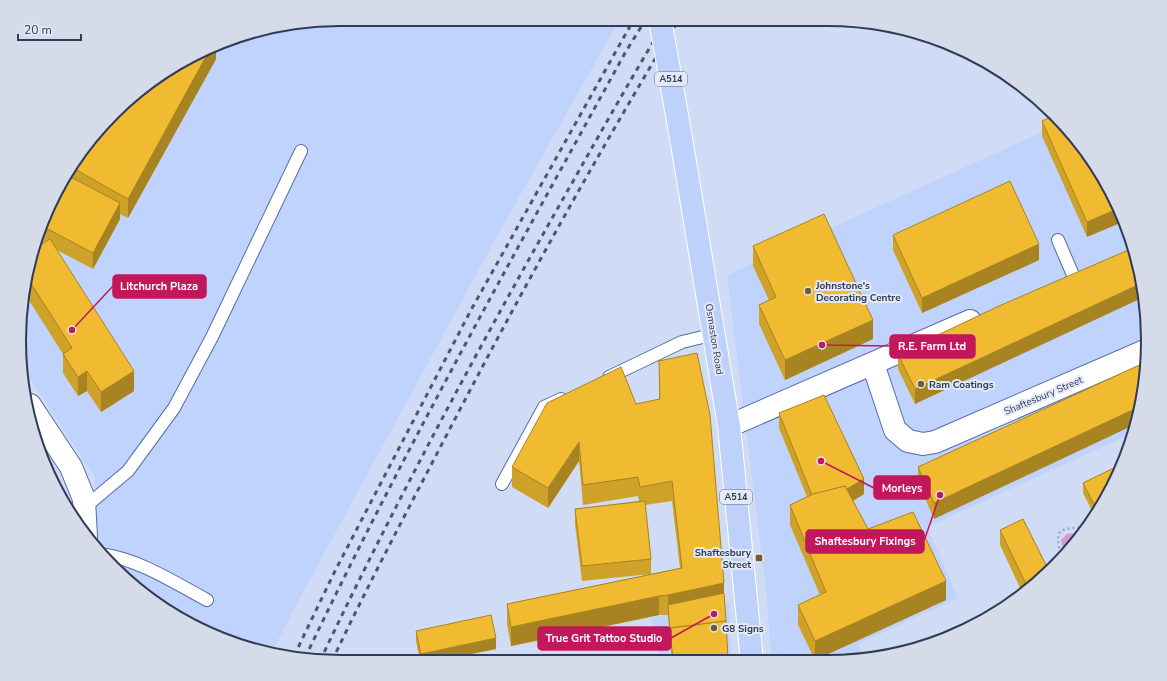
<svg xmlns="http://www.w3.org/2000/svg" width="1167" height="681" viewBox="0 0 1167 681" font-family="'Nunito Sans',sans-serif">
	<style>
		.built { fill: #c0d3fd }
		.green { fill: #db95dd }
		.lines { fill: none; stroke-linecap: round; stroke-linejoin: round }
		.service-casing { stroke: #546da6; stroke-width: 14 }
		.minor-casing { stroke: #546da6; stroke-width: 24 }
		.primary-casing { stroke: #fff; stroke-width: 24 }
		.path { stroke: #9ca7c1; stroke-width: 2.5; stroke-dasharray: 2 3; stroke-linecap: butt }
		.service { stroke: #fff; stroke-width: 12 }
		.minor { stroke: #fff; stroke-width: 22 }
		.primary { stroke: #bed1fa; stroke-width: 22 }
		.rail { stroke: #4c5771; stroke-width: 3; stroke-dasharray: 5 5; stroke-linecap: butt }
		.primary-bridge-casing { stroke: #fff; stroke-width: 24; stroke-linecap: butt }
		.primary-bridge { stroke: #bed1fa; stroke-width: 22 }
		.wall { fill: #cea129 }
		.shaded-wall { fill: #a88322 }
		.building { fill: #f0bb30; stroke: #a88322 }
		.poi-dot { fill: #725d2c; stroke: #e3e9f6; stroke-width: 1.5 }
		.labels { text-anchor: middle; stroke-width: 4; stroke-linejoin: round; paint-order: stroke }
		.shield { fill: #e3e9f6; stroke: #666f85; stroke-width: 1 }
		.shield-label { font-size: 9px; font-weight: bold; fill: #303b55 }
		.poi-label { font-size: 10px; font-weight: bold; fill: #303b55; stroke: #e3e9f6; text-anchor: start }
		.street-label { font-size: 10px; fill: #303b55; stroke: #e3e9f6 }
		.rim { fill: none; stroke: #303b55; stroke-width: 2 }
		.leader { fill: none; stroke: #c2185b; stroke-width: 1.5 }
		.callout-dot { fill: #c2185b; stroke: #e3e9f6; stroke-width: 1.5 }
		.callout { fill: #c2185b; stroke: #c2185b; stroke-width: 1.5 }
		.callout-label { font-size: 11px; text-anchor: middle; font-weight: bold; fill: #fff }
	</style>
	<rect width="100%" height="100%" fill="#d0dcf6"/>
	<g class="built">
		<path d="M340,19h280l-119,210 -207,380 -22,43 -35,-7 -75,-37 -69,-64 3,-21 -1,-46 -71,-107 -5,-29 11,-84 43,-95 72,-77 92,-49z"/>
		<path d="M1062,123l61,94 19,61 6,62 -6,63 -9,30 -206,94 31,71 -100,46 6,14 -16,3h-77l-4,-63 -40,-323z"/>
		<path d="M729,602l2,59h-72l-7,-43z"/>
	</g>
	<path class="green" d="M1083,532l-19,23 -3,-15 6,-6z"/>
	<g class="lines">
		<g class="service-casing">
			<g id="service">
				<path d="M1058,240l15,35"/>
				<path d="M609,377l73,-35 33,-8"/>
				<path d="M502,484l42,-77 17,-8"/>
				<path d="M85,507l43,-36 46,-63 38,-71 89,-186"/>
				<path d="M106,555c36,6 69,28 101,45"/>
			</g>
		</g>
		<g class="minor-casing">
			<g id="minor">
				<path d="M873,364l22,66 13,11 15,3 12,-2 212,-92"/>
				<path d="M30,405l41,62 13,32 2,38"/>
				<path d="M729,426l241,-105"/>
			</g>
		</g>
		<g class="primary-casing">
			<path id="primary" d="M681,138l48,288 23,235"/>
		</g>
		<path class="path" d="M1062,558c-9,-31 -3,-29 25,-31"/>
		<use href="#service" class="service"/>
		<use href="#minor" class="minor"/>
		<use href="#primary" class="primary"/>
		<g class="rail">
			<path d="M294,656l41,-85 136,-261 163,-291"/>
			<path d="M305,658c98,-206 210,-405 320,-605l21,-34"/>
			<path d="M320,661c72,-152 152,-301 235,-448 37,-65 73,-130 112,-194"/>
			<path d="M332,661c35,-74 73,-146 111,-219 74,-143 152,-284 236,-423"/>
		</g>
		<g class="primary-bridge-casing">
			<path id="primary-bridge" d="M660,19l21,119"/>
		</g>
		<use href="#primary-bridge" class="primary-bridge"/>
	</g>
	<g class="wall">
		<path d="M216,47v12l-88,159 -8,-4v5l-27,50 -36,-19 77,141 -33,21 -14,-21 -9,5 -15,-23v-19l-38,-60 5,-37 14,-14 -6,-3 35,-78z"/>
		<path d="M1042,121l52,41 -7,75 -45,-101z"/>
		<path d="M893,235l146,25 -117,53 -29,-63z"/>
		<path d="M753,246l120,93 -88,41 -26,-56v-19l10,-5 -16,-34z"/>
		<path d="M1133,248l-218,156 -17,-35v-15z"/>
		<path d="M659,361l65,232 2,28 2,40h-56l-4,-46h-9l-148,31 -4,-22v-20l173,-36 -8,-67 -27,4 6,54v15l-69,7 -7,-57v-15l64,-8 -1,-5 -55,9 -4,-44 -31,47 -36,-21v-20l124,-63 23,-5z"/>
		<path d="M1146,362l-212,157 -16,-37v-15z"/>
		<path d="M779,413l85,81 -11,7 15,28 78,71 -131,60 -17,-35v-20l22,-10 -30,-70v-20l17,-8 -28,-69z"/>
		<path d="M1124,463l-29,54 -12,-24v-10z"/>
		<path d="M1000,530l49,41 -27,21 -22,-47z"/>
		<path d="M416,631l80,18 -60,12h-16l-4,-20z"/>
	</g>
	<g class="shaded-wall">
		<path d="M216,47v12l-88,159v-19l81,-148z"/>
		<path d="M120,203v16l-27,50v-16z"/>
		<path d="M1119,208l4,9 2,4 -38,16v-15z"/>
		<path d="M1039,244v16l-117,53v-15z"/>
		<path d="M1142,283l2,14 -229,107v-15z"/>
		<path d="M873,320v19l-88,41v-20z"/>
		<path d="M87,371v20l-9,5v-19z"/>
		<path d="M134,371v20l-33,21v-20z"/>
		<path d="M1141,406l-5,18 -202,95v-16z"/>
		<path d="M579,442v19l-31,47v-20z"/>
		<path d="M864,479v15l-19,11 -32,-7z"/>
		<path d="M1101,505l-5,11v-8z"/>
		<path d="M946,581v19l-131,60v-19z"/>
		<path d="M724,583v20l-56,2v10v-20z"/>
		<path d="M659,596v19l-148,31v-19z"/>
		<path d="M496,638v11l-60,12h-15v-7z"/>
	</g>
	<g class="building">
		<path d="M209,51l-81,148 -57,-32 2,-5 72,-77z"/>
		<path d="M1055,115l39,47 25,46 -32,14 -45,-101z"/>
		<path d="M67,175l53,28 -27,50 -49,-26z"/>
		<path d="M1010,181l29,63 -117,54 -29,-63z"/>
		<path d="M824,214l49,106 -88,40 -26,-55 17,-8 -23,-51z"/>
		<path d="M50,239l84,132 -33,21 -14,-21 -9,6 -15,-23 9,-6 -45,-71 3,-20 4,-8z"/>
		<path d="M1133,248l9,30v5l-227,106 -17,-35 101,-48z"/>
		<path d="M697,353l13,62 14,168 -56,12 -9,1 -148,31 -4,-23 175,-36 -10,-87 -32,6 -2,-10 -55,8 -4,-43 -31,46 -36,-21 35,-64 74,-36 15,37 24,-5 -1,-38z"/>
		<path d="M1146,362l-4,41 -1,3 -207,97 -16,-36z"/>
		<path d="M824,395l40,84 -17,10 -2,-3 -33,9 -33,-82z"/>
		<path d="M1124,463l-23,42 -5,3 -13,-25z"/>
		<path d="M845,486l23,43 45,-17 33,69 -131,60 -17,-36 28,-13 -36,-87 23,-11z"/>
		<path d="M645,501l6,58 -69,7 -7,-57z"/>
		<path d="M1023,519l26,52 -21,17 -28,-58z"/>
		<path d="M724,593l2,28 -56,7v5l-2,-28z"/>
		<path d="M491,615l5,23 -75,16 -5,-23z"/>
		<path d="M726,621l2,38 -11,2h-44l-3,-33z"/>
		<path d="M968,621l2,6 -40,18 -25,5z"/>
	</g>
	<g class="poi-dot">
		<circle cx="808" cy="291" r="4"/>
		<circle cx="921" cy="384" r="4"/>
		<rect x="755" y="554" width="8" height="8" rx="2"/>
		<circle cx="714" cy="628" r="4"/>
	</g>
	<g class="labels">
		<g class="shield">
			<rect x="655" y="72" width="32" height="14" rx="3"/>
			<rect x="720" y="490" width="32" height="14" rx="3"/>
		</g>
		<g class="shield-label">
			<text x="671" y="82">A514</text>
			<text x="736" y="500">A514</text>
		</g>
		<g class="poi-label">
			<text x="816" y="289">Johnstone's<tspan x="816" dy="12">Decorating Centre</tspan></text>
			<text x="929" y="388">Ram Coatings</text>
			<text x="751" y="556" text-anchor="end">Shaftesbury<tspan x="751" dy="12">Street</tspan></text>
			<text x="722" y="632">G8 Signs</text>
		</g>
		<g class="street-label">
			<text transform="translate(715 339) rotate(81)" y="4">Osmaston Road</text>
			<text transform="translate(1043 395) rotate(-23)" y="4">Shaftesbury Street</text>
		</g>
	</g>
	<path d="M0 0H1167V681H0ZM340 26H827A314 314 0 0 1 1141 340V341A314 314 0 0 1 827 655H340A314 314 0 0 1 26 341V340A314 314 0 0 1 340 26Z" fill="#d5dbe9" fill-rule="evenodd"/>
	<path class="rim" d="M340 26H827A314 314 0 0 1 1141 340V341A314 314 0 0 1 827 655H340A314 314 0 0 1 26 341V340A314 314 0 0 1 340 26Z"/>
	<path class="leader" d="M72 330L113 286M822 345L890 346M821 461L874 488M940 495L924 541M714 614L671 638"/>
	<g class="callout-dot">
		<circle cx="72" cy="330" r="4"/>
		<circle cx="822" cy="345" r="4"/>
		<circle cx="821" cy="461" r="4"/>
		<circle cx="940" cy="495" r="4"/>
		<circle cx="714" cy="614" r="4"/>
	</g>
	<g class="callout">
		<rect x="113" y="275" width="93" height="23" rx="4"/>
		<rect x="890" y="335" width="85" height="23" rx="4"/>
		<rect x="874" y="476" width="56" height="23" rx="4"/>
		<rect x="806" y="530" width="118" height="23" rx="4"/>
		<rect x="538" y="627" width="133" height="23" rx="4"/>
	</g>
	<g class="callout-label">
		<text x="159" y="290">Litchurch Plaza</text>
		<text x="932" y="350">R.E. Farm Ltd</text>
		<text x="902" y="492">Morleys</text>
		<text x="865" y="545">Shaftesbury Fixings</text>
		<text x="604" y="642">True Grit Tattoo Studio</text>
	</g>
	<path d="M18 34v6h63v-6" fill="none" stroke="#303b55" stroke-width="2"/>
	<text x="24" y="34" font-size="12" fill="#303b55" stroke="#e3e9f6" stroke-width="3" paint-order="stroke">20 m</text>
</svg>
